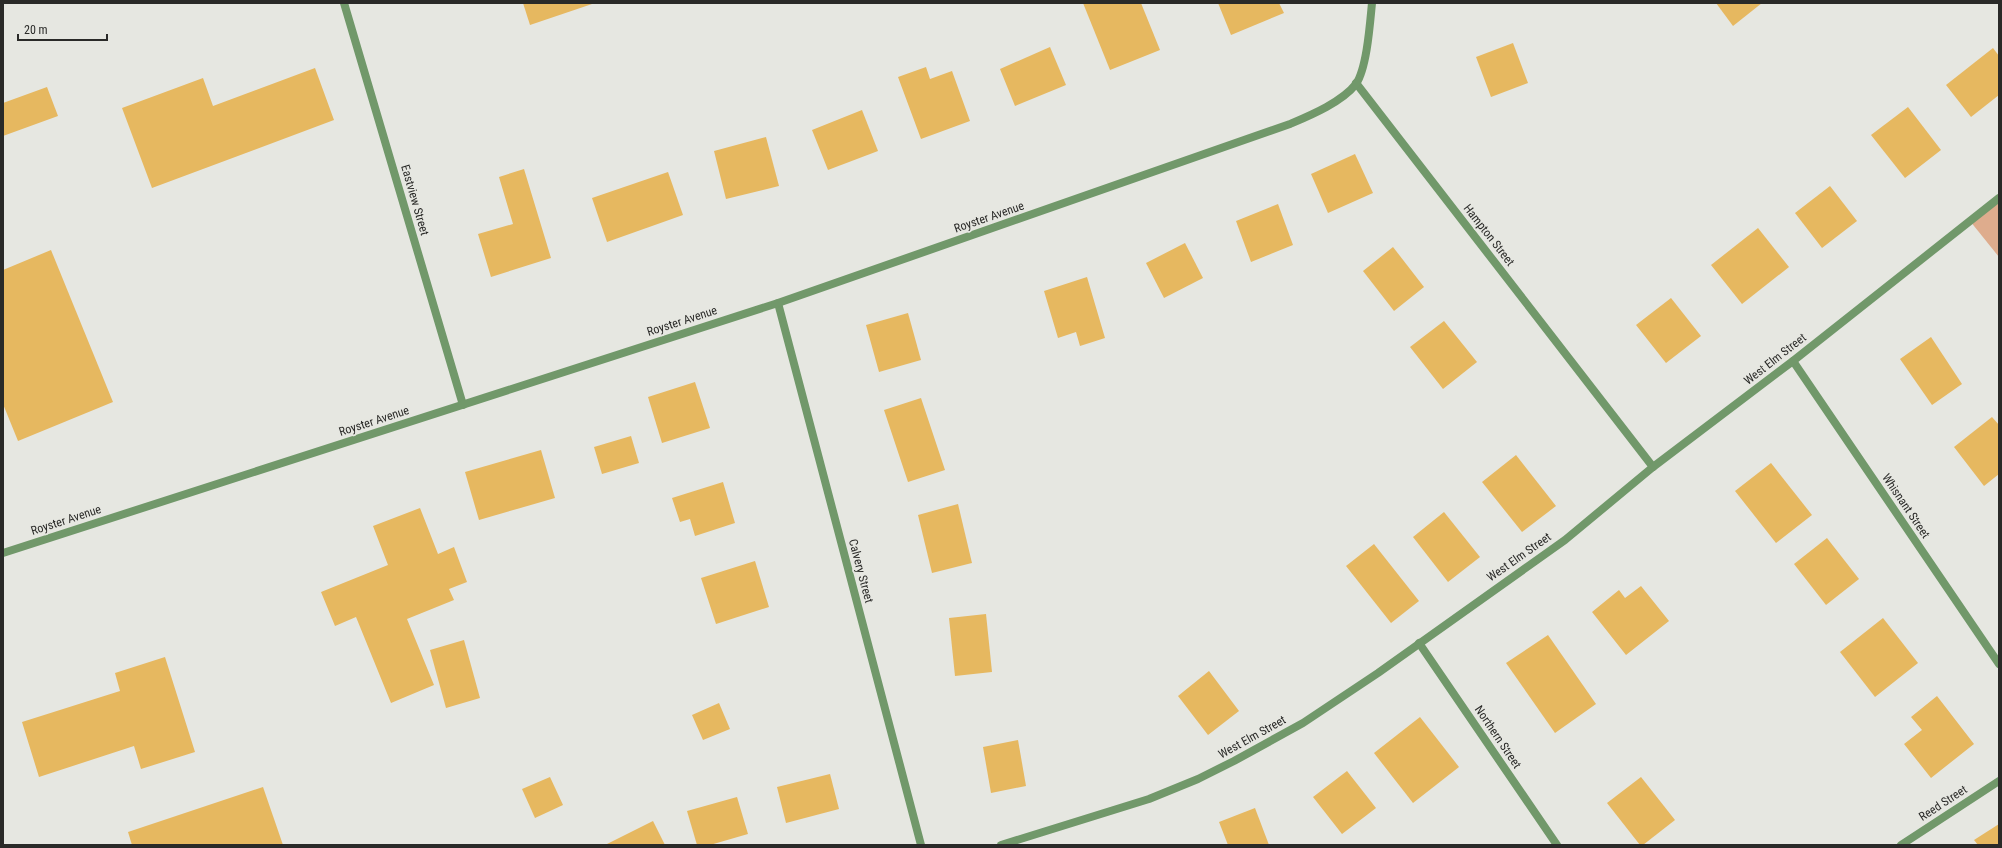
<svg xmlns="http://www.w3.org/2000/svg" width="2002" height="848" viewBox="0 0 2002 848" font-family="'Roboto Condensed',sans-serif">
	<style>
		.green { fill: #deac8d }
		.building { fill: #e6b860 }
		.lines { fill: none; stroke-linecap: round; stroke-linejoin: round }
		.minor { stroke: #71986a; stroke-width: 8 }
		.labels { text-anchor: middle; stroke-width: 3.5; stroke-linejoin: round; paint-order: stroke }
		.street-label { font-size: 12px; fill: #2a2a28; stroke: #e6e7e1 }
	</style>
	<rect width="100%" height="100%" fill="#e6e7e1"/>
	<path class="green" d="M1999,198v59l-29,-36z"/>
	<g class="building">
		<path d="M523,3h72l-65,22z"/>
		<path d="M1083,3h58l19,47 -50,20z"/>
		<path d="M1218,3h61l5,10 -53,22z"/>
		<path d="M1716,3h46l-29,23z"/>
		<path d="M1513,43l15,40 -37,14 -15,-40z"/>
		<path d="M1050,47l16,38 -51,21 -15,-37z"/>
		<path d="M1993,48l6,8v39l-28,22 -25,-32z"/>
		<path d="M926,67l4,12 22,-8 18,50 -49,18 -23,-62z"/>
		<path d="M315,68l19,52 -182,68 -30,-80 81,-30 10,28z"/>
		<path d="M47,87l11,29 -55,20v-33z"/>
		<path d="M1908,107l33,43 -36,28 -34,-43z"/>
		<path d="M862,110l16,41 -50,19 -16,-40z"/>
		<path d="M766,137l13,49 -53,13 -12,-48z"/>
		<path d="M1355,154l18,39 -45,20 -17,-39z"/>
		<path d="M524,169l27,89 -60,19 -13,-43 35,-10 -14,-47z"/>
		<path d="M668,172l15,43 -76,27 -15,-44z"/>
		<path d="M1830,186l27,35 -35,27 -27,-35z"/>
		<path d="M1278,204l15,41 -42,17 -15,-41z"/>
		<path d="M1758,228l31,39 -47,37 -31,-39z"/>
		<path d="M1185,243l18,35 -39,20 -18,-35z"/>
		<path d="M1393,247l31,40 -30,24 -31,-40z"/>
		<path d="M51,250l62,152 -95,39 -15,-37v-134z"/>
		<path d="M1087,277l18,61 -25,8 -4,-14 -18,6 -14,-47z"/>
		<path d="M1671,298l30,38 -35,27 -30,-38z"/>
		<path d="M908,313l13,47 -42,12 -13,-47z"/>
		<path d="M1444,321l33,41 -34,27 -33,-42z"/>
		<path d="M1931,337l31,47 -30,21 -32,-46z"/>
		<path d="M695,382l15,46 -48,15 -14,-46z"/>
		<path d="M921,398l24,72 -37,12 -24,-72z"/>
		<path d="M1992,417l7,8v49l-15,12 -30,-39z"/>
		<path d="M631,436l8,27 -37,11 -8,-27z"/>
		<path d="M541,450l14,48 -76,22 -14,-48z"/>
		<path d="M1516,455l40,51 -34,26 -40,-50z"/>
		<path d="M1771,463l41,52 -36,28 -41,-52z"/>
		<path d="M723,482l12,41 -40,13 -5,-17 -10,3 -8,-24z"/>
		<path d="M958,504l14,59 -40,10 -14,-58z"/>
		<path d="M420,508l18,46 16,-7 13,35 -18,7 5,11 -47,19 27,66 -43,18 -35,-86 -21,9 -14,-34 67,-27 -15,-39z"/>
		<path d="M1444,512l36,45 -32,25 -35,-45z"/>
		<path d="M1827,538l32,41 -33,26 -32,-41z"/>
		<path d="M1374,544l45,57 -28,22 -45,-57z"/>
		<path d="M755,561l14,46 -53,17 -15,-46z"/>
		<path d="M1641,586l28,35 -43,34 -34,-43 27,-22 6,8z"/>
		<path d="M986,614l6,58 -37,4 -6,-58z"/>
		<path d="M1883,618l35,45 -43,34 -35,-45z"/>
		<path d="M1548,635l48,69 -41,29 -49,-70z"/>
		<path d="M464,640l16,58 -34,10 -16,-58z"/>
		<path d="M165,657l30,95 -54,17 -7,-23 -95,31 -17,-55 98,-31 -5,-18z"/>
		<path d="M1209,671l30,40 -31,24 -30,-39z"/>
		<path d="M1937,696l37,48 -43,34 -27,-34 18,-14 -11,-13z"/>
		<path d="M719,703l11,26 -27,11 -11,-25z"/>
		<path d="M1420,717l39,50 -46,36 -39,-50z"/>
		<path d="M1018,740l8,46 -35,7 -8,-46z"/>
		<path d="M1347,771l29,37 -34,26 -29,-37z"/>
		<path d="M830,774l9,35 -53,14 -9,-36z"/>
		<path d="M550,777l13,28 -28,13 -13,-29z"/>
		<path d="M1641,777l34,43 -32,25h-3l-33,-42z"/>
		<path d="M263,787l20,58h-151l-4,-13z"/>
		<path d="M737,797l11,37 -38,11h-13l-10,-34z"/>
		<path d="M1255,808l14,37h-41l-9,-23z"/>
		<path d="M653,821l12,24h-60z"/>
		<path d="M1999,824v21h-21l-4,-5z"/>
	</g>
	<g class="lines">
		<g class="minor">
			<path d="M344,3l119,402"/>
			<path d="M1356,83l297,384"/>
			<path d="M778,303l143,542"/>
			<path d="M1793,361l206,303"/>
			<path d="M3,553l775,-250 512,-179c21,-9 52,-22 66,-40 11,-16 14,-61 16,-81"/>
			<path d="M1419,643l138,202"/>
			<path d="M1001,845l148,-46 49,-20 36,-18 69,-38 75,-50 187,-133 88,-73 140,-106 206,-163"/>
			<path d="M1901,845l98,-64"/>
		</g>
	</g>
	<g class="labels">
		<g class="street-label">
			<text transform="translate(415 200) rotate(74)" y="4">Eastview Street</text>
			<text transform="translate(989 217) rotate(-19)" y="4">Royster Avenue</text>
			<text transform="translate(1489 235) rotate(52)" y="4">Hampton Street</text>
			<text transform="translate(682 321) rotate(-18)" y="4">Royster Avenue</text>
			<text transform="translate(1775 359) rotate(-38)" y="4">West Elm Street</text>
			<text transform="translate(374 421) rotate(-18)" y="4">Royster Avenue</text>
			<text transform="translate(1906 506) rotate(56)" y="4">Whisnant Street</text>
			<text transform="translate(66 520) rotate(-18)" y="4">Royster Avenue</text>
			<text transform="translate(1519 557) rotate(-35)" y="4">West Elm Street</text>
			<text transform="translate(861 571) rotate(75)" y="4">Calvery Street</text>
			<text transform="translate(1252 737) rotate(-29)" y="4">West Elm Street</text>
			<text transform="translate(1498 737) rotate(56)" y="4">Northern Street</text>
			<text transform="translate(1943 803) rotate(-33)" y="4">Reed Street</text>
		</g>
	</g>
	<rect width="2002" height="848" fill="none" stroke="#2a2a28" stroke-width="8"/>
	<path d="M18 34v6h89v-6" fill="none" stroke="#2a2a28" stroke-width="2"/>
	<text x="24" y="34" font-size="12" fill="#2a2a28" stroke="#e6e7e1" stroke-width="3" paint-order="stroke">20 m</text>
</svg>
